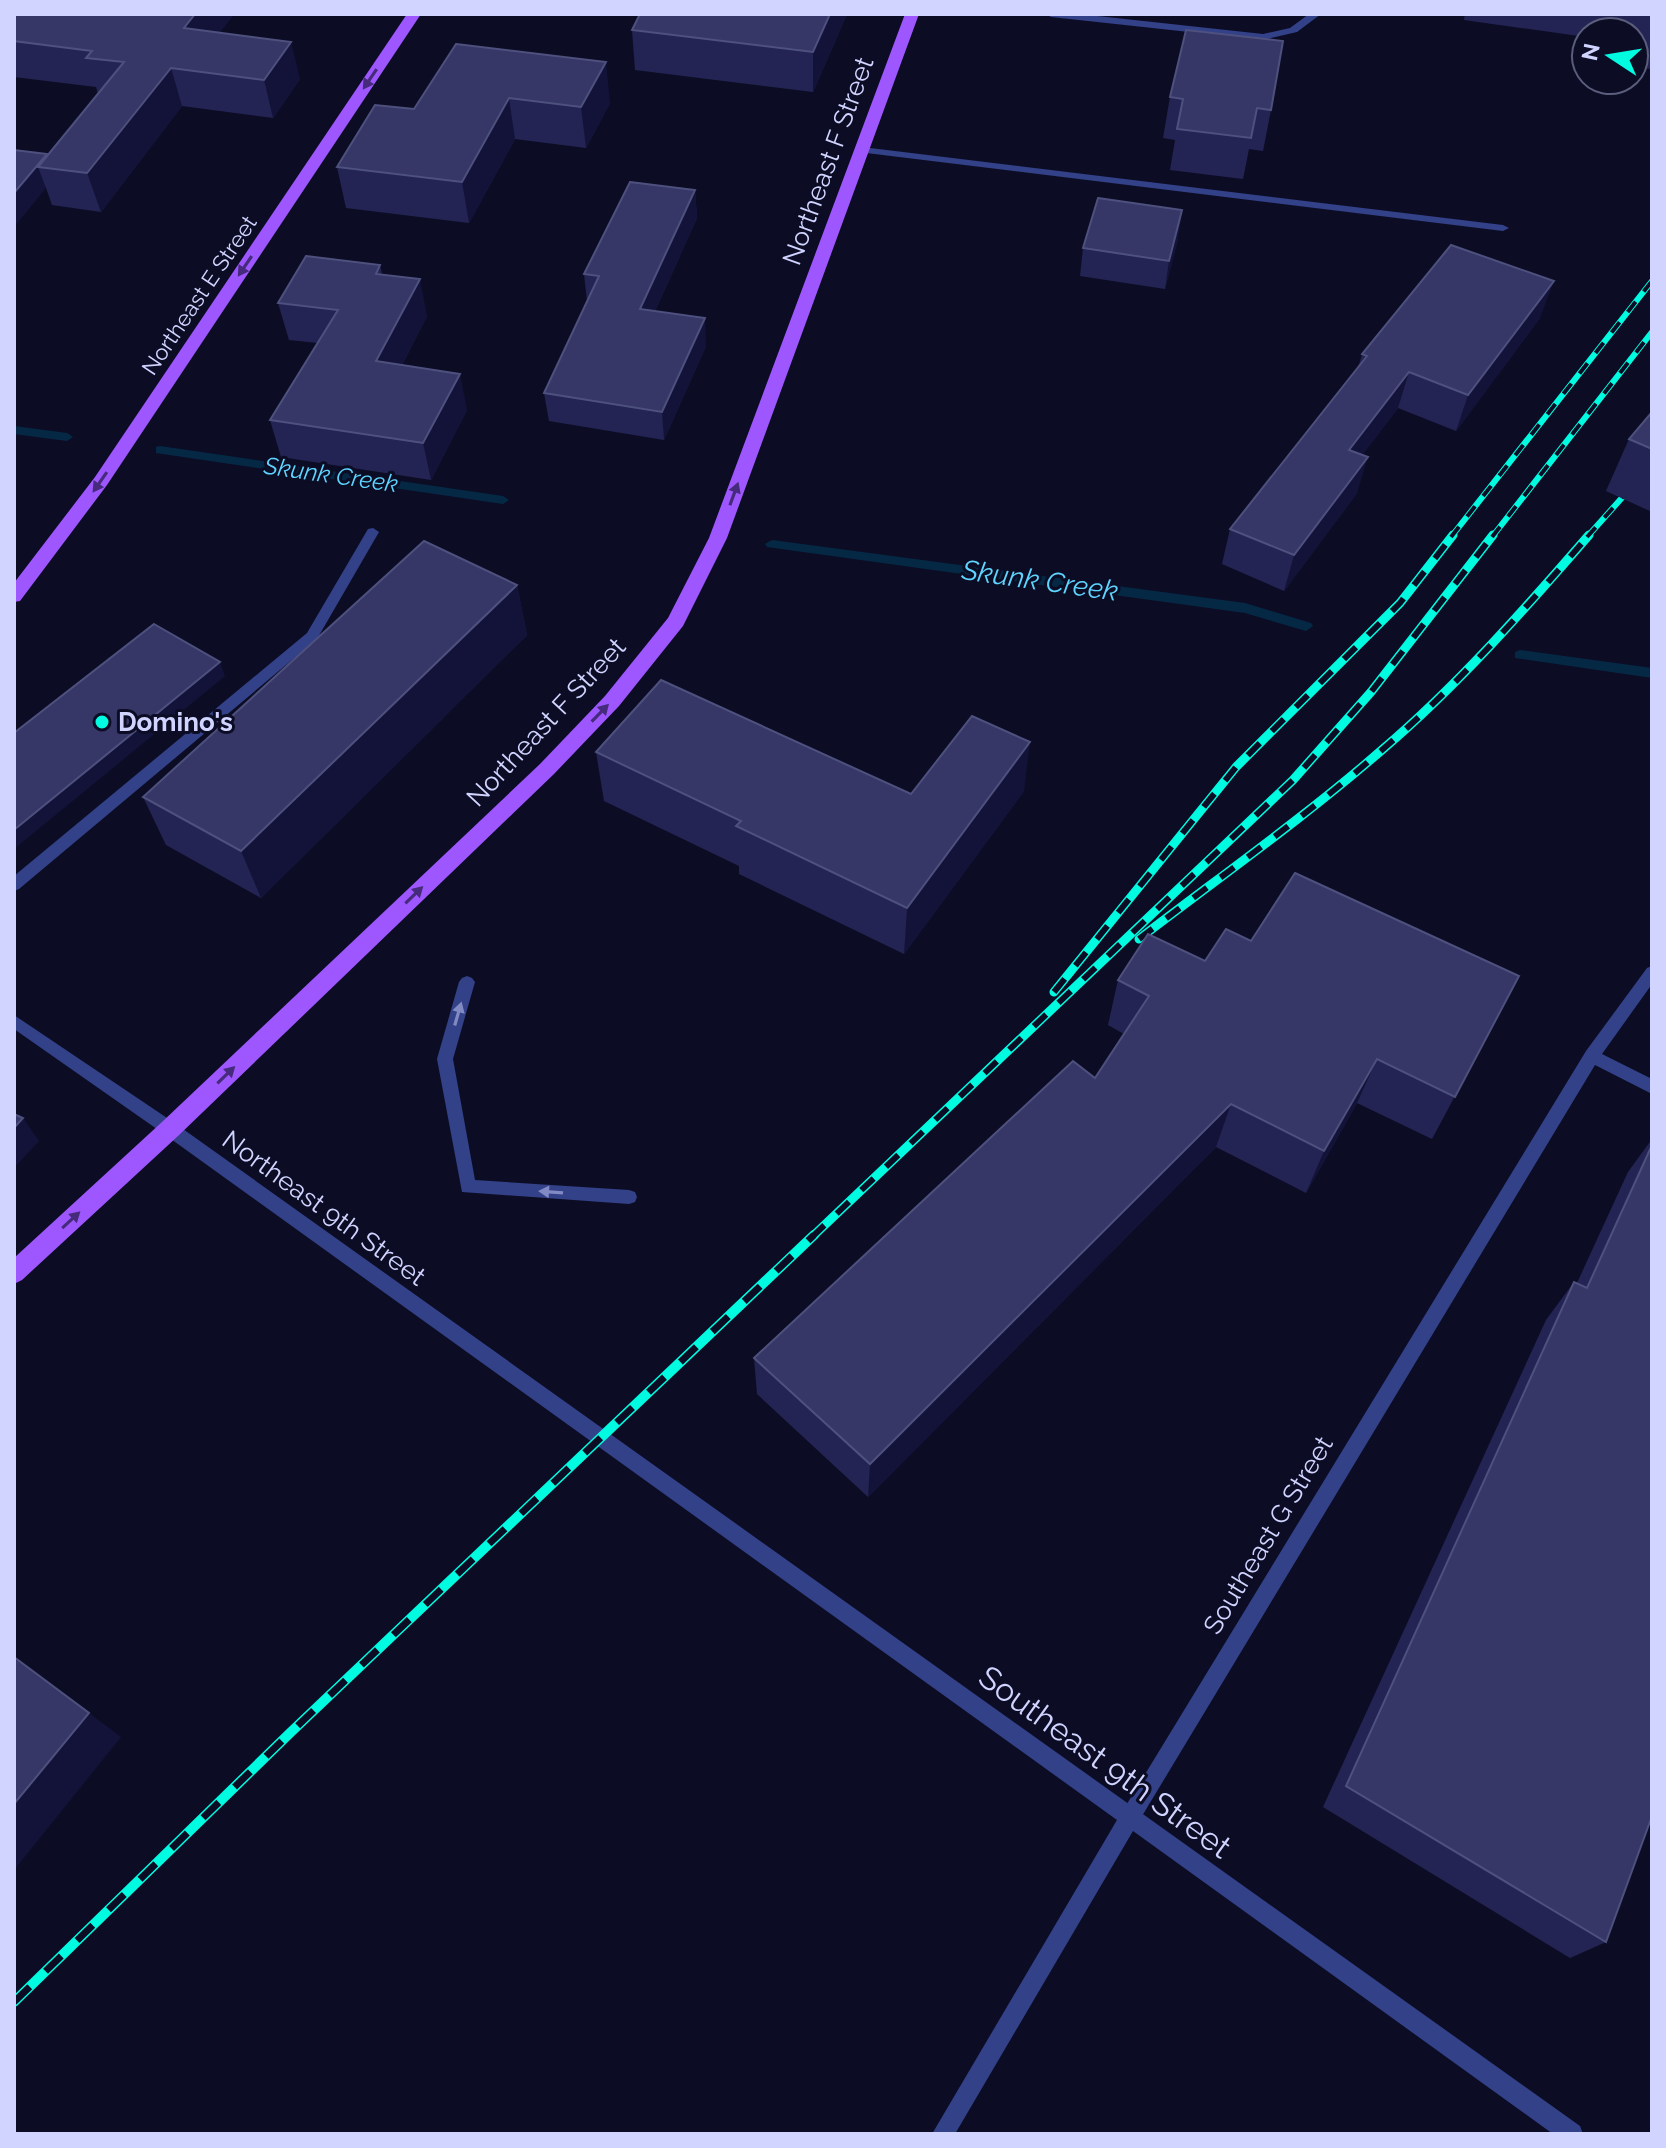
<svg xmlns="http://www.w3.org/2000/svg" width="1666" height="2148" viewBox="0 0 1666 2148" font-family="Raleway,sans-serif">
	<style>
		.lines { fill: none; stroke-linecap: round; stroke-linejoin: round }
		.stream { fill: #052945; fill-rule: evenodd }
		.service { fill: #334188; fill-rule: evenodd }
		.minor { fill: #334188; fill-rule: evenodd }
		.tertiary { fill: #334188; fill-rule: evenodd }
		.primary { fill: #9e57ff; fill-rule: evenodd }
		.rail-far2-casing { stroke: #00fbe1; stroke-width: 6 }
		.rail-far1-casing { stroke: #00fbe1; stroke-width: 9 }
		.rail-casing { stroke: #00fbe1; stroke-width: 10 }
		.rail-far2 { stroke: #0c0d25; stroke-width: 4; stroke-dasharray: 13; stroke-linecap: butt }
		.rail-far1 { stroke: #0c0d25; stroke-width: 6; stroke-dasharray: 17; stroke-linecap: butt }
		.rail { stroke: #0c0d25; stroke-width: 7; stroke-dasharray: 22; stroke-linecap: butt }
		.wall { fill: #242454 }
		.shaded-wall { fill: #131339 }
		.building { fill: #363766; stroke: #4e507e; stroke-width: 2 }
		.oneway { fill: #462b7c }
		.oneway2 { fill: #828ac4 }
		.poi-dot { fill: #00fbe1; stroke: #0c0d25; stroke-width: 3 }
		.labels { text-anchor: middle; stroke-width: 6; stroke-linejoin: round; paint-order: stroke }
		.far-street-label { font-size: 22px; fill: #d0d4ff; stroke: #0c0d25 }
		.far-water-label { font-size: 24px; font-style: italic; fill: #5ed5ff; stroke: #0c0d25 }
		.street-label { font-size: 26px; fill: #d0d4ff; stroke: #0c0d25 }
		.poi-label { font-size: 26px; font-weight: bold; fill: #d0d4ff; stroke: #0c0d25; text-anchor: start }
		.water-label { font-size: 28px; font-style: italic; fill: #5ed5ff; stroke: #0c0d25 }
		.near-street-label { font-size: 32px; fill: #d0d4ff; stroke: #0c0d25 }
	</style>
	<rect width="100%" height="100%" fill="#0c0d25"/>
	<g class="lines">
		<g class="stream">
			<path d="M14,426l53,7 6,4 -6,4 -53,-7z"/>
			<path d="M160,446l343,50 6,4 -6,4 -347,-51v-6z"/>
			<path d="M772,540l473,63 66,20 2,3 -7,5 -61,-18 -478,-66 -2,-3z"/>
			<path d="M1520,650l132,18v10l-137,-20v-6z"/>
		</g>
		<g class="service">
			<path d="M862,147l641,78 6,3 -6,3 -645,-79v-4z"/>
			<path d="M373,528l6,4 -62,107 -298,250 -5,2v-15l293,-243 61,-104z"/>
			<path d="M467,976l5,2 3,4 -22,77 22,121 154,10 6,2 2,5 -2,5 -6,2 -167,-12 -25,-133 22,-77 3,-4z"/>
		</g>
		<g class="minor">
			<path d="M1046,14h33l184,20 27,-6 19,-14h12l-24,18 -34,8 -212,-23z"/>
			<path d="M1652,966v18l-50,70 50,25v15l-57,-29 -459,761 -7,3 -7,-3 -3,-7 3,-7 464,-761 61,-83z"/>
		</g>
		<path class="tertiary" d="M14,1015l162,109 1404,1002 3,8h-30l-420,-303 -178,303h-23l185,-314 -953,-686 -150,-105z"/>
		<g class="primary">
			<path d="M407,14h14l-314,471 -87,116 -6,1v-19l81,-106z"/>
			<path d="M905,14h14l-192,524 -44,88 -64,80 -65,68 -376,362 -156,144 -8,4v-26l148,-136 378,-358 65,-68 63,-78 41,-80z"/>
		</g>
		<g class="rail-far2-casing">
			<g id="rail-far2">
				<path d="M1451,537l201,-256"/>
				<path d="M1492,537l160,-205"/>
				<path d="M1587,537l41,-46"/>
			</g>
		</g>
		<g class="rail-far1-casing">
			<g id="rail-far1">
				<path d="M1139,939c82,-63 166,-122 244,-190 75,-64 141,-139 206,-214"/>
				<path d="M1054,992l182,-225 164,-164 53,-68"/>
				<path d="M812,1237l481,-457 78,-88 122,-157"/>
			</g>
		</g>
		<g class="rail-casing">
			<path id="rail" d="M14,2002l277,-270 523,-497"/>
		</g>
		<use href="#rail-far2" class="rail-far2"/>
		<use href="#rail-far1" class="rail-far1"/>
		<use href="#rail" class="rail"/>
	</g>
	<g class="wall">
		<path d="M14,14h220l-15,19 81,46 -27,39 -91,-12 -81,106 -49,-7 -6,-17 -32,-38 34,5 50,-61 -2,-7 -82,-10z"/>
		<path d="M847,14l-34,78 -178,-22 -3,-40z"/>
		<path d="M1465,14h187v55l-13,-1 -1,-24 -4,-1v-11h-48v5l-122,-17z"/>
		<path d="M456,44l154,59 -24,45 -71,-9 -46,84 -123,-15 -9,-41 77,-58z"/>
		<path d="M1170,97l101,13 -8,41 -14,-2 -6,30 -73,-9 5,-30 -12,-2z"/>
		<path d="M695,190l2,28 -42,93 51,35 -42,94 -115,-19 -5,-28 43,-92 -3,-27z"/>
		<path d="M1178,239l-13,50 -85,-13 3,-28z"/>
		<path d="M380,265l2,9 45,42 -25,49 65,45 -36,70 -150,-23 -11,-37 48,-77 -29,-3 -11,-37z"/>
		<path d="M1540,318l-84,113 -58,-23 -36,47 -5,38 -73,98 -62,-27 8,-35 128,-161 4,-14z"/>
		<path d="M1652,412v100l-46,-21 23,-52z"/>
		<path d="M517,585l10,50 -266,263 -95,-53 -23,-48z"/>
		<path d="M596,752l315,42 113,-3 -120,163 -165,-80v-8l-135,-65z"/>
		<path d="M1251,941l268,35 -87,163 -75,-36 -51,90 -90,-46 -348,350 -111,-103 -3,-36 341,-280 29,-44 -16,-9 10,-45 87,-19z"/>
		<path d="M1652,1139v677l-46,126 -36,16 -247,-151 223,-487 28,-38 3,1 51,-111z"/>
	</g>
	<g class="shaded-wall">
		<path d="M195,14h39l-40,52 -10,-38z"/>
		<path d="M830,14h17l-34,78v-40z"/>
		<path d="M291,42l9,37 -27,39 -9,-38z"/>
		<path d="M606,62l4,41 -24,45 -5,-41z"/>
		<path d="M171,68l11,38 -81,106 -14,-39z"/>
		<path d="M509,98l6,41 -46,84 -7,-41z"/>
		<path d="M47,154l6,15 -15,-2 8,21 -32,39v-34z"/>
		<path d="M695,190l2,28 -54,119 -3,-28z"/>
		<path d="M1182,210l-4,29 -13,50 4,-28z"/>
		<path d="M420,279l7,37 -42,82 -9,-37z"/>
		<path d="M1554,281l-14,37 -84,113 12,-36z"/>
		<path d="M705,318l1,28 -42,94 -2,-28z"/>
		<path d="M1409,372l-11,36 -59,78 10,-36z"/>
		<path d="M460,374l7,36 -36,70 -8,-37z"/>
		<path d="M1368,457l-11,36 -73,98 10,-36z"/>
		<path d="M517,585l10,50 -266,263 -20,-47z"/>
		<path d="M220,662l5,14 -211,173v-19z"/>
		<path d="M1030,742l-6,49 -120,163 3,-46z"/>
		<path d="M1377,1059l-20,44 -51,90 18,-42z"/>
		<path d="M1231,1104l-15,43 -348,350 2,-33z"/>
		<path d="M23,1118l16,23 -25,27v-40z"/>
		<path d="M89,1713l32,24 -107,133v-66z"/>
	</g>
	<g class="building">
		<path d="M14,14h181l-11,14 107,14 -27,38 -93,-12 -84,105 -49,-6 86,-105 -38,-4 6,-7 -78,-10z"/>
		<path d="M640,14h190l-17,38 -181,-22z"/>
		<path d="M1186,30l97,11 -12,69 -14,-2 -6,30 -74,-9 6,-30 -13,-2z"/>
		<path d="M456,44l150,18 -25,45 -72,-9 -47,84 -125,-15 38,-62 39,4z"/>
		<path d="M14,150l33,4 -33,39z"/>
		<path d="M630,182l65,8 -55,119 65,9 -43,94 -118,-19 55,-117 -15,-2z"/>
		<path d="M1098,198l84,12 -13,51 -86,-13z"/>
		<path d="M1451,245l103,36 -86,114 -59,-23 -60,78 19,7 -74,98 -64,-26 137,-173 -5,-2z"/>
		<path d="M306,256l74,9 -4,9 44,5 -44,82 84,13 -37,69 -153,-23 68,-110 -60,-7z"/>
		<path d="M1652,412v37l-23,-10z"/>
		<path d="M424,541l93,44 -276,266 -98,-54z"/>
		<path d="M154,624l66,38 -206,168v-97z"/>
		<path d="M661,680l250,114 61,-78 58,26 -123,166 -171,-82 5,-5 -145,-69z"/>
		<path d="M1295,873l224,103 -64,121 -78,-38 -53,92 -93,-47 -361,360 -116,-106 319,-297 22,17 54,-82 -31,-16 30,-46 57,27 21,-32 25,12z"/>
		<path d="M14,1114l9,4 -9,10z"/>
		<path d="M1652,1145v671l-46,126 -260,-156 228,-504 13,6z"/>
		<path d="M14,1657l75,56 -75,91z"/>
	</g>
	<defs><path id="oneway-solid" d="M-6-.8H1V-3.2L6.5 0L1 3.2V.8H-6Z" transform="scale(2)"/></defs>
	<g class="oneway">
		<use href="#oneway-solid" transform="translate(370 79) rotate(124)"/>
		<use href="#oneway-solid" transform="translate(245 266) rotate(124)"/>
		<use href="#oneway-solid" transform="translate(100 482) rotate(125)"/>
		<use href="#oneway-solid" transform="translate(734 494) rotate(-70)"/>
		<use href="#oneway-solid" transform="translate(600 713) rotate(-46)"/>
		<use href="#oneway-solid" transform="translate(414 895) rotate(-44)"/>
		<use href="#oneway-solid" transform="translate(226 1075) rotate(-44)"/>
		<use href="#oneway-solid" transform="translate(71 1220) rotate(-43)"/>
	</g>
	<g class="oneway2">
		<use href="#oneway-solid" transform="translate(458 1014) rotate(-74)"/>
		<use href="#oneway-solid" transform="translate(551 1192) rotate(-176)"/>
	</g>
	<circle class="poi-dot" cx="102" cy="722" r="8"/>
	<g class="labels">
		<g class="far-street-label">
			<text transform="translate(199 295) rotate(-56)" y="8">Northeast E Street</text>
		</g>
		<g class="far-water-label">
			<text transform="translate(331 475) rotate(8)" y="8">Skunk Creek</text>
		</g>
		<g class="street-label">
			<text transform="translate(828 161) rotate(-70)" y="9">Northeast F Street</text>
			<text transform="translate(546 722) rotate(-47)" y="9">Northeast F Street</text>
			<text transform="translate(324 1208) rotate(36)" y="9">Northeast 9th Street</text>
			<text transform="translate(1268 1535) rotate(-59)" y="9">Southeast G Street</text>
		</g>
		<g class="poi-label">
			<text x="118" y="731">Domino's</text>
		</g>
		<g class="water-label">
			<text transform="translate(1040 580) rotate(8)" y="10">Skunk Creek</text>
		</g>
		<g class="near-street-label">
			<text transform="translate(1105 1762) rotate(36)" y="11">Southeast 9th Street</text>
		</g>
	</g>
	<rect width="1666" height="2148" fill="none" stroke="#d0d4ff" stroke-width="32"/>
	<g transform="translate(1610 56) rotate(282)"><circle r="38" fill="#0c0d25" stroke="#5a5d7c" stroke-width="2"/>
	<path d="M0-6L14 30L0 20L-14 30Z" fill="#00fbe1"/>
	<text y="-12" font-size="22" font-weight="bold" text-anchor="middle" fill="#d0d4ff">N</text>
	</g>
</svg>
